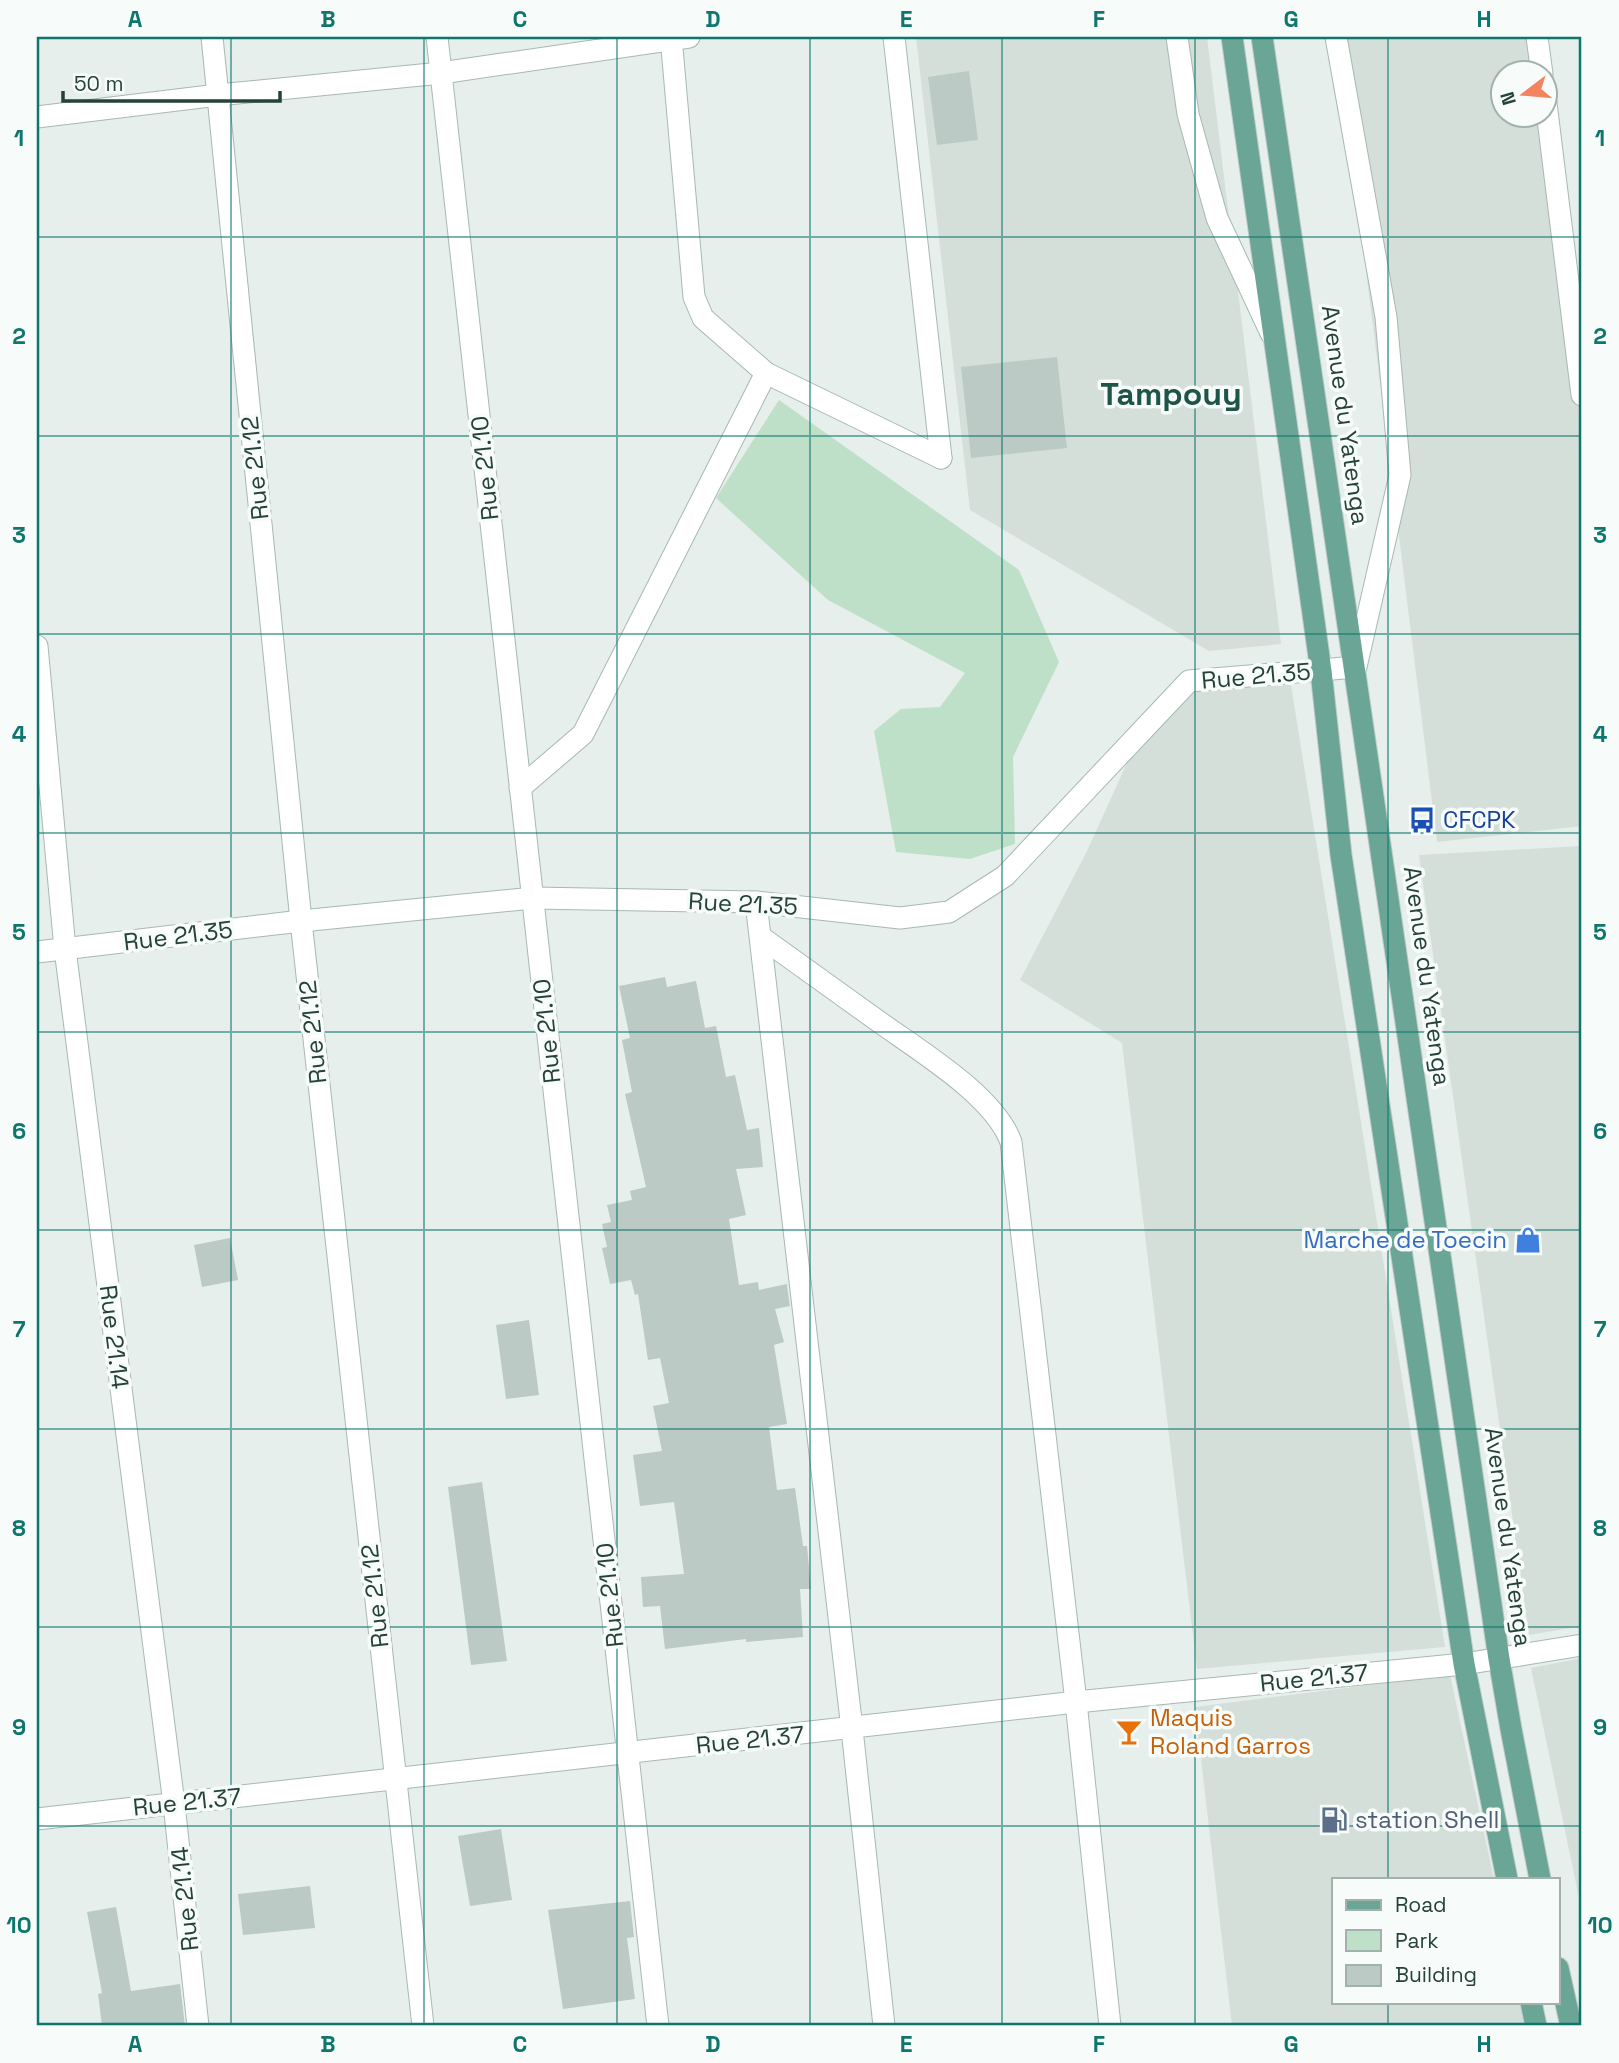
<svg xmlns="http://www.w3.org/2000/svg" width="1619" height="2063" viewBox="0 0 1619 2063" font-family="'Space Grotesk',sans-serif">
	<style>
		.built { fill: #d4dfda }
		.green { fill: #bfe0c8 }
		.building { fill: #bbcac4 }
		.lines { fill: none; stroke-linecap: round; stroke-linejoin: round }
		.minor-casing { stroke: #a8b8b2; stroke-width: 23 }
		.primary-casing { stroke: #c2cac8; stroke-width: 23 }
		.minor { stroke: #fff; stroke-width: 21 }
		.primary { stroke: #6aa596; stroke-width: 21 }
		.grid { fill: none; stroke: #0f766e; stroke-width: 2; stroke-opacity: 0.55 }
		.labels { text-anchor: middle; stroke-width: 7; stroke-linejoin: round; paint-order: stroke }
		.street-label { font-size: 24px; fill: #24423a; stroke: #f7fbf9 }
		.transit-label { font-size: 24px; fill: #164399; stroke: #f7fbf9; text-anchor: start }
		.shop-label { font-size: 24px; fill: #366cbe; stroke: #f7fbf9; text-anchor: end }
		.food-label { font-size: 24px; fill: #c56008; stroke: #f7fbf9; text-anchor: start }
		.service-label { font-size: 24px; fill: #4e5e75; stroke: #f7fbf9; text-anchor: start }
		.district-label { font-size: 32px; font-weight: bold; fill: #1f5548; stroke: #f7fbf9 }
		.neatline { fill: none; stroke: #0f766e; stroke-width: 2.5 }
		.grid-label { font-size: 23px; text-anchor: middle; font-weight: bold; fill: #0f766e }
	</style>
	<rect width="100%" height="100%" fill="#e6efeb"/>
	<g class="built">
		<path d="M916,37h291l74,607 -72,7 -239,-141z"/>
		<path d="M1337,37h204l4,36 -41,1v42h42v-41l36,315v436l-145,16z"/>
		<path d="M1291,685l154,962 -248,22 -75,-626 -102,-63 67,-129 50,-110 55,-52z"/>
		<path d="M1582,846v780l-53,9 -110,-780z"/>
		<path d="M1582,1658v254l-51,-244z"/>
		<path d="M1450,1675l44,204h-160v123h189l6,24h-297l-37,-319z"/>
	</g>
	<path class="green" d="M779,400l240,170 40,92 -46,95 2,87 -45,15 -74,-7 -22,-121 27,-22 39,-2 25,-34 -137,-73 -112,-102z"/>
	<g class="building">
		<path d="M969,71l9,69 -41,5 -9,-68z"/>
		<path d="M1057,357l10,91 -96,10 -10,-91z"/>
		<path d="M665,977l2,10 29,-6 9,47 11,-2 10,51 9,-2 12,55 12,-2 4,39 -27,2 10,46 -17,4 10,66 19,-3 1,8 28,-6v2l3,20 -15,3 9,33 -10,3 13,79 -18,3 8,63 18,-2 8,58h4l4,43h-11l3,48 -57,5v-3l-81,10 -5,-43 -17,1 -2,-30 43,-3 -10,-72 -34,4 -7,-51 29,-4 -9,-45 16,-3 -9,-45 -12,2 -10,-66 -3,1 -4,-15 -21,4 -8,-36 5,-1 -5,-23 9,-2 -4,-17 25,-5 -2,-9 16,-4 -21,-93 7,-2 -10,-52 8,-2 -11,-52z"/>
		<path d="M230,1238l8,42 -36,7 -8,-42z"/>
		<path d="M529,1320l10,75 -33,4 -10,-74z"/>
		<path d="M482,1482l25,179 -36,4 -23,-178z"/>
		<path d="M501,1829l11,71 -42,6 -12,-70z"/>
		<path d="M310,1886l5,42 -72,7 -5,-41z"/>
		<path d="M630,1901l4,36 -7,1 8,61 -72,10 -15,-99z"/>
		<path d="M116,1907l15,84 49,-7 5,42h-83l-4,-32 4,-1 -15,-81z"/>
	</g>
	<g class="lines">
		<g class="minor-casing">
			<g id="minor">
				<path d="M212,37l89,884 122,1105"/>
				<path d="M437,37l221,1989"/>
				<path d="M671,37l23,260 9,21 63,55 175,85"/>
				<path d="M894,37l47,421"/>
				<path d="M1177,37l11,77 29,104 54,115"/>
				<path d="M1537,37l5,37"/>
				<path d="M1546,103l36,292"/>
				<path d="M37,117l181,-22 223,-22 248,-36"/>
				<path d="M37,646l28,303 109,855 24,222"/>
				<path d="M520,788l63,-54 183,-361"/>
				<path d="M756,902l96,827 32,297"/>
				<path d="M761,937c39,28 78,56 117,84 40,29 116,74 133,121l65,560 34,324"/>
				<path d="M37,952l264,-31 232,-23 223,4 144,16 49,-6 56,-36 184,-195 167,-14 44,-192 -14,-158 -50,-280"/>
				<path d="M37,1819l1039,-117 388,-38 118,-19"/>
			</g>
		</g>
		<g class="primary-casing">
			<g id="primary">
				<path d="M1232,37l89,634 20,184 123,809 43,215"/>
				<path d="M1262,37l237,1622 12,70 29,150"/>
				<path d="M1558,1968l13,58"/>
				<path d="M1531,2002l5,24"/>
			</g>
		</g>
		<use href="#minor" class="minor"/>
		<use href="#primary" class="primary"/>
	</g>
	<path class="grid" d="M231,37v1989M424,37v1989M617,37v1989M810,37v1989M1002,37v1989M1195,37v1989M1388,37v1842M37,237h1545M37,436h1545M37,634h1545M37,833h1545M37,1032h1545M37,1230h1545M37,1429h1545M37,1627h1545M37,1826h1545M1388,2002v24"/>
	<defs>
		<g id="bus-bare" transform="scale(2.1)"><path d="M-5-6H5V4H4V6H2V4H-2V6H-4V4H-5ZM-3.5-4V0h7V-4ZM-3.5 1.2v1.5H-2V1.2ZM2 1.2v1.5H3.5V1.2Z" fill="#1a4fb4" stroke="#f7fbf9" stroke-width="2.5" paint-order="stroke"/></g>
		<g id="shop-bare" transform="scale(2.1)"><path d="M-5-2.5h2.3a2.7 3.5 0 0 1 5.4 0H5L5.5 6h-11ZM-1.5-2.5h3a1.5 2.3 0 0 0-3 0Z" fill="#3f7fe0" stroke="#f7fbf9" stroke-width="2.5" paint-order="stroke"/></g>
		<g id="bar-bare" transform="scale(2.1)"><path d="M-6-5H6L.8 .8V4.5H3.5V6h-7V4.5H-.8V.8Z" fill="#e8710a" stroke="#f7fbf9" stroke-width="2.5" paint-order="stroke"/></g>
		<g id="fuel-bare" transform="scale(2.1)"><path d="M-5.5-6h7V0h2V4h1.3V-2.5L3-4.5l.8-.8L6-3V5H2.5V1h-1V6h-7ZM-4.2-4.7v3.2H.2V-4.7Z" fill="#5c6f8a" stroke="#f7fbf9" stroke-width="2.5" paint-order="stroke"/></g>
	</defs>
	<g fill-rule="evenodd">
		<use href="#bus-bare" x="1422" y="820"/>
		<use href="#shop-bare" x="1528" y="1240"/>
		<use href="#bar-bare" x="1129" y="1732"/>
		<use href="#fuel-bare" x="1334" y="1820"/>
	</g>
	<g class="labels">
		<g class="street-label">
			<text transform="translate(1345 415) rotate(82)" y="8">Avenue du Yatenga</text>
			<text transform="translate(255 468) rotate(-96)" y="8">Rue 21.12</text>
			<text transform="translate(485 468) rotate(-96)" y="8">Rue 21.10</text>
			<text transform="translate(1256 676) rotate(-5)" y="8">Rue 21.35</text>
			<text transform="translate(743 904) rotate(3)" y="8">Rue 21.35</text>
			<text transform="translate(178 936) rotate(-7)" y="8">Rue 21.35</text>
			<text transform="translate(1427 976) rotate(82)" y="8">Avenue du Yatenga</text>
			<text transform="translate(547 1031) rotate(-96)" y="8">Rue 21.10</text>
			<text transform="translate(313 1032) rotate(-96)" y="8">Rue 21.12</text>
			<text transform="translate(114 1337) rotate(83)" y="8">Rue 21.14</text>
			<text transform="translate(1508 1537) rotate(82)" y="8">Avenue du Yatenga</text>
			<text transform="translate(610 1595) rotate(-96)" y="8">Rue 21.10</text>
			<text transform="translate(375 1596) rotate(-96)" y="8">Rue 21.12</text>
			<text transform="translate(1314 1678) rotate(-6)" y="8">Rue 21.37</text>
			<text transform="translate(750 1740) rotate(-6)" y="8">Rue 21.37</text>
			<text transform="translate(187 1802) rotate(-6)" y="8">Rue 21.37</text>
			<text transform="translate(185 1899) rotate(-96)" y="8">Rue 21.14</text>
		</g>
		<g class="transit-label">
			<text x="1443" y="828">CFCPK</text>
		</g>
		<g class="shop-label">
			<text x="1507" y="1248">Marche de Toecin</text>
		</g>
		<g class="food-label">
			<text x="1150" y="1726">Maquis<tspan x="1150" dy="28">Roland Garros</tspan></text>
		</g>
		<g class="service-label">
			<text x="1355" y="1828">station Shell</text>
		</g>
		<g class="district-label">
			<text x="1171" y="405">Tampouy</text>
		</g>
	</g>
	<rect width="1619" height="2063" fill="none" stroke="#f7fbf9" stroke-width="77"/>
	<rect x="1332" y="1878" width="228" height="126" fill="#f7fbf9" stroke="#a3b1ad" stroke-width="2"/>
	<rect x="1346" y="1900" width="35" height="10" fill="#6aa596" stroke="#a3b1ad" stroke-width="2"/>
	<text x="1395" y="1912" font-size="21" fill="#24423a">Road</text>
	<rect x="1346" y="1930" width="35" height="21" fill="#bfe0c8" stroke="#a3b1ad" stroke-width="2"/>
	<text x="1395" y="1948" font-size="21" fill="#24423a">Park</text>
	<rect x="1346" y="1965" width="35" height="21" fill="#bbcac4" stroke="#a3b1ad" stroke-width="2"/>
	<text x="1395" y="1982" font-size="21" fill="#24423a">Building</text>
	<g transform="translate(1524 94) rotate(254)"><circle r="33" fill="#f7fbf9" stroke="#a3b1ad" stroke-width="2"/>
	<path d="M0-5L12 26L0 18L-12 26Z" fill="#f4845f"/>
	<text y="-10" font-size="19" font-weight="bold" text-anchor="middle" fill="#24423a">N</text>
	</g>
	<path d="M63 91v10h217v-10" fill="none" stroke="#24423a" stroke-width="3.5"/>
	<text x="74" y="91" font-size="21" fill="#24423a" stroke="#f7fbf9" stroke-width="5" paint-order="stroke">50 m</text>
	<rect x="38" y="38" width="1542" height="1986" class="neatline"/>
	<g class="grid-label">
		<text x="135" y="27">A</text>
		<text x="328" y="27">B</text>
		<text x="520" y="27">C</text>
		<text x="713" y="27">D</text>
		<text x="906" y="27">E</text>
		<text x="1099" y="27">F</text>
		<text x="1291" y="27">G</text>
		<text x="1484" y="27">H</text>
		<text x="19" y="146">1</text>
		<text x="1600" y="146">1</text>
		<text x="19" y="344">2</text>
		<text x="1600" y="344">2</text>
		<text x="19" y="543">3</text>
		<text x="1600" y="543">3</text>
		<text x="19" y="742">4</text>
		<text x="1600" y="742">4</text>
		<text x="19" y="940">5</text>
		<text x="1600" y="940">5</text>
		<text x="19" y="1139">6</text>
		<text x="1600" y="1139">6</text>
		<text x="19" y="1337">7</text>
		<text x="1600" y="1337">7</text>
		<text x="19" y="1536">8</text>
		<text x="1600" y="1536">8</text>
		<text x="19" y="1735">9</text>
		<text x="1600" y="1735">9</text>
		<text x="19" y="1933">10</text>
		<text x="1600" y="1933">10</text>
		<text x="135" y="2052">A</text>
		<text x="328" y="2052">B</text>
		<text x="520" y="2052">C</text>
		<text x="713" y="2052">D</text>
		<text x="906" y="2052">E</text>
		<text x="1099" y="2052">F</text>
		<text x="1291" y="2052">G</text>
		<text x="1484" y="2052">H</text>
	</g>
</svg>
